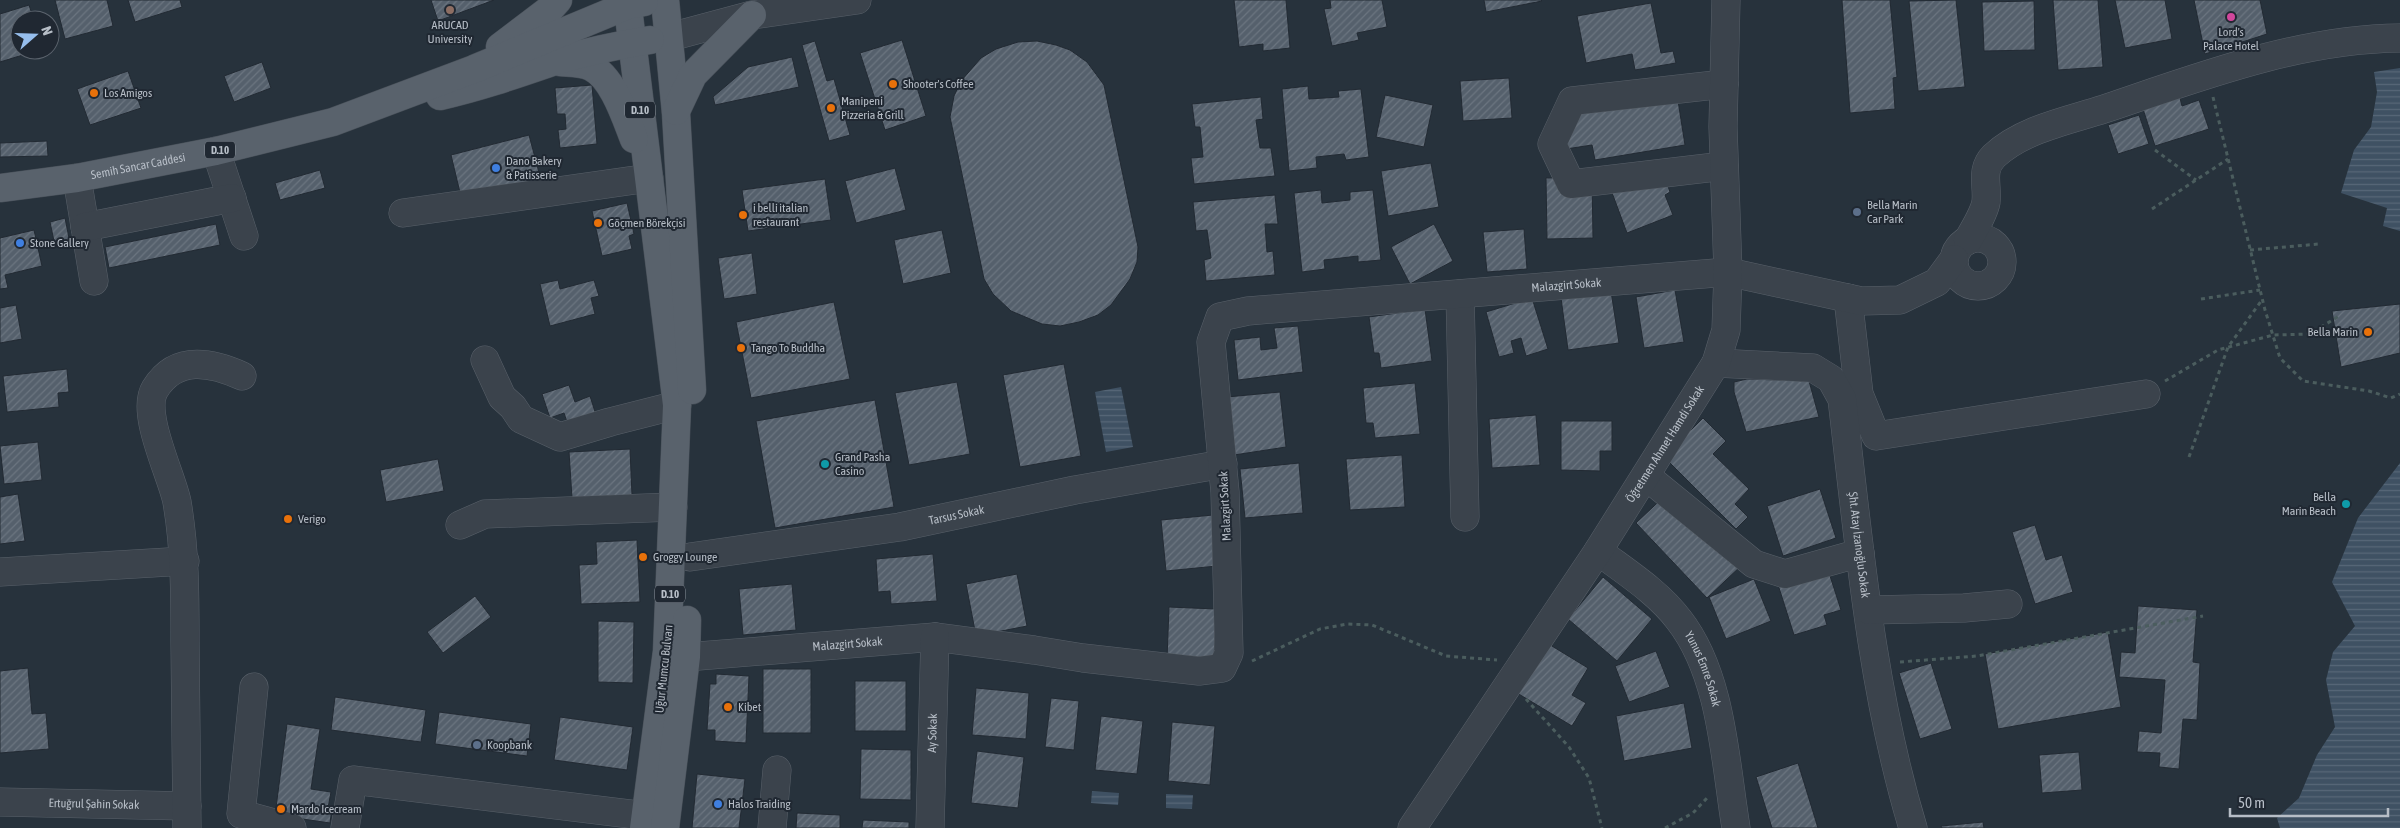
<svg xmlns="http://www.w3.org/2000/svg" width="2400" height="828" viewBox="0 0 2400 828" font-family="'Asap Condensed',sans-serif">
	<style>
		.water { fill: url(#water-rules) }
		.building { fill: url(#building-hatch); stroke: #222a33 }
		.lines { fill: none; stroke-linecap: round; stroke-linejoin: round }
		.minor-casing { stroke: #59616a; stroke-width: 29 }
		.major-casing { stroke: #474f58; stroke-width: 29 }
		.path { stroke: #4b5d5e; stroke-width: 3; stroke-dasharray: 4 4; stroke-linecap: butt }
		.minor { stroke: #3b434c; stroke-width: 28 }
		.major { stroke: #59626c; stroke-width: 28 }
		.education-dot { fill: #8d6e63; stroke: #202832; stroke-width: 2 }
		.hotel-dot { fill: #d1479c; stroke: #202832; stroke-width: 2 }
		.food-dot { fill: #e8710a; stroke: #202832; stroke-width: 2 }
		.shop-dot { fill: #3f7fe0; stroke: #202832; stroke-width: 2 }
		.service-dot { fill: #5c6f8a; stroke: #202832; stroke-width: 2 }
		.culture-dot { fill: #0f9aa8; stroke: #202832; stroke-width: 2 }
		.labels { text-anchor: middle; stroke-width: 4; stroke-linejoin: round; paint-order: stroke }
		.shield { fill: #202832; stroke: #8a919a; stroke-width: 1 }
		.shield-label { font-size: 11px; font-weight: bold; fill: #b7bec7 }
		.poi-label { font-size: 12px; fill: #b7bec7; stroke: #202832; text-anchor: start }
		.street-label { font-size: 12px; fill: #b7bec7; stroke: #202832 }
	</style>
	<defs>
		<pattern id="water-rules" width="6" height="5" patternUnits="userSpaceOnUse" patternTransform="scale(1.25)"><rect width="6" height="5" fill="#3f5163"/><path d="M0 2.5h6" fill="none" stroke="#586878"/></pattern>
		<pattern id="building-hatch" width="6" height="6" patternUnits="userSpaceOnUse" patternTransform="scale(1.25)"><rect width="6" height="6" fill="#55606c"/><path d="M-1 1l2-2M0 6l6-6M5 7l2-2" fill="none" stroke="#6b7580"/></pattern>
	</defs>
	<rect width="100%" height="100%" fill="#27323c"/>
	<g class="water">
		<path d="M2400,68v163l-17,-5 4,-18 -46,-15 13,-43 17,-23 6,-35 -3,-20z"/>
		<path d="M1121,387l12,60 -27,5 -11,-60z"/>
		<path d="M2400,463v365h-120l-3,-10 22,-20 18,-43 18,-28 -9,-47 7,-28 22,-26 -23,-44 26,-64z"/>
		<path d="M1092,791l27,2 -1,12 -27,-2z"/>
		<path d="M1166,794l27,1 -1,14 -26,-1z"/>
	</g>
	<g class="building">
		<path d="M55,0h52l6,26 -48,13z"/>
		<path d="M128,0h52l2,7 -47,15z"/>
		<path d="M431,0h63l-56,21z"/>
		<path d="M1234,0h52l4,48 -27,3v-7l-24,3z"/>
		<path d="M1330,0h52l5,27 -30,6 2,7 -27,6 -8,-37 7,-1z"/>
		<path d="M1484,0h57l1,1 -56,11z"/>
		<path d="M1842,0h48l7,77 -4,1 2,31 -45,4z"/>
		<path d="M1956,0l9,87 -47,4 -9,-90z"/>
		<path d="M2053,0h45l5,67 -45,3z"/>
		<path d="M2115,0h50l7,39 -47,9z"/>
		<path d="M2194,0h66l7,34 -62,20z"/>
		<path d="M2034,1l1,49 -51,1 -2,-49z"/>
		<path d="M1651,3l10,50 12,-2 3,12 -41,7 -3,-16 -46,9 -9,-47z"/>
		<path d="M29,5l5,15h-14v30h19l-39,12v-48z"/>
		<path d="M902,40l24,76 -41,14 -25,-77z"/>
		<path d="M815,41l12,40 7,-2 16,56 -21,6 -27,-96z"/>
		<path d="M1037,41l19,4 14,5 17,12 17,23 34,162 -1,15 -7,17 -19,26 -13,10 -19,7 -19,4 -18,-2 -31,-13 -18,-17 -9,-15 -34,-162 4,-21 7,-15 20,-23 15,-9 22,-7z"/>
		<path d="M792,57l7,30 -84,18 -2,-8 35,-30z"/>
		<path d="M262,62l9,26 -37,14 -10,-26z"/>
		<path d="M128,71l13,37 -51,17 -13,-36z"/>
		<path d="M1509,78l3,40 -49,3 -3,-40z"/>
		<path d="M592,85l5,59 -37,4 -2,-18 8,-1 -1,-15h-8l-2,-26z"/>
		<path d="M1308,86l1,13 30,-2 -1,-6 23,-2 8,68 -23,3 -2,-6 -28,3 1,11 -28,3 -7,-82z"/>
		<path d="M1676,88l9,57 -90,15 -3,-15 -26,4 -8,-47z"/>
		<path d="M2179,94l3,12 17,-6 10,29 -54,17 -13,-40z"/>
		<path d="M1385,95l48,10 -9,42 -48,-10z"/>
		<path d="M1261,97l2,22 -7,1 4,28h11l4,28 -81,8 -3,-26 12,-1 -3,-30h-5l-3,-23z"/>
		<path d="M2139,115l10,29 -31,10 -10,-29z"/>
		<path d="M529,135l12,45 -79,21 -11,-46z"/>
		<path d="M47,141l1,15 -48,1v-14z"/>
		<path d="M1431,163l8,44 -51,9 -7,-45z"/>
		<path d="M1660,163l10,29 -5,3 8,20 -46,18 -19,-51z"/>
		<path d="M895,168l11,42 -50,13 -11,-42z"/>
		<path d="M320,170l5,18 -45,12 -5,-17z"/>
		<path d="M1592,177l1,61 -46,1 -1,-61z"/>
		<path d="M825,179l6,41 -83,11 -6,-41z"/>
		<path d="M1321,190l1,13 28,-3v-8l23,-2 8,70 -23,2v-6l-34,4 1,9 -23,3 -8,-79z"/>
		<path d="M1275,195l3,29h-13l2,28 6,-1 2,24 -69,6 -2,-21 7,-2 -4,-28 -11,1 -3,-29z"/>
		<path d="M627,203l7,31 -5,2 3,13 -30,7 -10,-45z"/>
		<path d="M65,218l5,25 -15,3 -5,-24z"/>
		<path d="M216,224l4,21 -111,23 -4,-21z"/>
		<path d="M1434,224l19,37 -43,23 -19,-37z"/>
		<path d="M1524,229l3,40 -40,3 -4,-40z"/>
		<path d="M34,230l8,36 -37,9 3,13 -8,1v-51z"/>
		<path d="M942,230l9,43 -48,11 -9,-44z"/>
		<path d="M752,253l5,41 -33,5 -6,-41z"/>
		<path d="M558,280l2,9 34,-9 5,16 -8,2 4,16 -45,12 -10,-42z"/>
		<path d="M1675,290l9,52 -40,6 -8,-51z"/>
		<path d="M1611,291l8,52 -51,7 -7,-52z"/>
		<path d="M1532,298l16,51 -22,7 -5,-18 -10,3 3,12 -15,4 -13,-45z"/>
		<path d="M834,302l16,77 -99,19 -15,-76z"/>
		<path d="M2400,304v49l-59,14 -9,-56z"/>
		<path d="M16,305l6,34 -22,4v-35z"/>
		<path d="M1425,309l7,52 -51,7 -2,-15h-5l-5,-36z"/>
		<path d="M1298,326l5,46 -65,8 -4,-40 26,-3 1,13 16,-2 -3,-20z"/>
		<path d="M1064,364l17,92 -61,11 -17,-92z"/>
		<path d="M67,369l2,23 -11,1 1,14 -52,5 -4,-36z"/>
		<path d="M1747,379l62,2 10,36 -73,15 -12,-40v-10z"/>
		<path d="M957,382l13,72 -61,11 -14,-72z"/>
		<path d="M1415,383l5,51 -45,4 -2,-15h-7l-3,-35z"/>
		<path d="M569,385l6,17 15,-6 7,22 -28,10 -5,-15 -14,5 -8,-24z"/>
		<path d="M1280,392l6,55 -52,8 -7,-58z"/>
		<path d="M875,400l19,107 -119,21 -19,-107z"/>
		<path d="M1536,415l4,50 -48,3 -3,-49z"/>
		<path d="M1703,418l23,23 -13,13 36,35 -14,15 13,13 -12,12 -72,-72z"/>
		<path d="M1561,421h51v30h-12v20l-39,-1z"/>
		<path d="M38,442l4,38 -38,4 -4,-38z"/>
		<path d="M630,449l2,46 -60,3 -3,-46z"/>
		<path d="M1402,455l3,52 -55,3 -4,-51z"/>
		<path d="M438,459l6,32 -58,11 -6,-32z"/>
		<path d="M1299,463l4,50 -58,5 -5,-49z"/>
		<path d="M1820,489l16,49 -53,18 -16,-50z"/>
		<path d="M1671,490l71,75 -35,33 -71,-75z"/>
		<path d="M18,494l7,47 -25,3v-47z"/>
		<path d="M1213,515l4,51 -51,5 -5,-51z"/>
		<path d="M2035,525l11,35 16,-5 11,37 -38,12 -23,-72z"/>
		<path d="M637,540l3,62 -59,2 -2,-39 18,-1 -1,-22z"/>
		<path d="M933,554l4,47 -46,3 -1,-13 -12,1 -2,-33z"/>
		<path d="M1823,554l18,56 -17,5 3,10 -33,10 -21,-66z"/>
		<path d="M1017,574l10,52 -51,10 -10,-52z"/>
		<path d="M1603,577l49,42 -35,42 -49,-42z"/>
		<path d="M1754,579l17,42 -45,18 -17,-42z"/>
		<path d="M792,584l4,46 -53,5 -4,-46z"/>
		<path d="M475,596l16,21 -48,36 -16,-21z"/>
		<path d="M2138,606l59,4 -4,52 7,1 -3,57 -14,-1 -4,50 -20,-2 1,-14 -23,-1 2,-21 22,2 4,-53 -46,-3 2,-25 14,1z"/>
		<path d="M1169,607l47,2 -2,52 -47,-2z"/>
		<path d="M598,621l36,1 -1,61 -35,-1z"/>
		<path d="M2108,632l13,75 -123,22 -13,-75z"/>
		<path d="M1547,643l41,25 -16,27 14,8 -14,23 -55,-33z"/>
		<path d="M1656,651l14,36 -41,15 -14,-36z"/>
		<path d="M1931,663l21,66 -32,10 -21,-66z"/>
		<path d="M28,668l4,46 14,-1 3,36 -49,4v-82z"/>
		<rect x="763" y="669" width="48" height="64"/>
		<path d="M716,674l33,2 -3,67 -31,-2v-11h-8l3,-46h6z"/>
		<rect x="855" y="681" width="51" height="50"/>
		<path d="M976,688l53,5 -3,46 -54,-4z"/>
		<path d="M335,697l91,13 -5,32 -90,-12z"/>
		<path d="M1051,698l28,3 -5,49 -29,-3z"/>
		<path d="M1684,703l8,45 -68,13 -8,-45z"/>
		<path d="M439,712l92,12 -4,32 -92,-12z"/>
		<path d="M1101,716l42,5 -6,53 -42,-4z"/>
		<path d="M560,717l73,10 -6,43 -73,-10z"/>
		<path d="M1172,722l43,4 -5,59 -42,-4z"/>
		<path d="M287,724l33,5 -9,60 20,3 -3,16h4l-2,15 -55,-8z"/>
		<path d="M861,749l50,1v50l-51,-1z"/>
		<path d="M977,751l47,6 -6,51 -47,-5z"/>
		<path d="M2079,752l3,38 -40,3 -3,-38z"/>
		<path d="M1798,763l20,65h-46l-16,-51z"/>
		<path d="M697,774l48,5 -6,49h-47z"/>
		<path d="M797,813l43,2v13h-44z"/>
		<path d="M863,820l46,2v6h-47z"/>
		<path d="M1983,822l1,6h-42l-1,-2z"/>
	</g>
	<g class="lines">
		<g class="minor-casing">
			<g id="minor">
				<path d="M670,37l82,-22 105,-15"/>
				<path d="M1724,84l-152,17 -20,43 19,40 153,-18"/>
				<path d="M216,151l28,85"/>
				<path d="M77,178l17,103"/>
				<path d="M403,213l246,-35"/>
				<path d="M85,227l147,-29"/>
				<circle cx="1978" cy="262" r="24"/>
				<path d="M1968,240c6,-11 16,-26 18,-38 2,-17 -6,-32 8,-46 29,-27 73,-35 110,-47 95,-32 194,-70 296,-71"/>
				<path d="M1460,294l5,223"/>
				<path d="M1848,298l11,96 17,42 270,-42"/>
				<path d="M485,360l17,37 11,10 8,12 39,18 50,-15 67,-17"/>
				<path id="s1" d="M1716,363l97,5 18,11 11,20c17,144 29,290 71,429"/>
				<path d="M1646,476l108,88 31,10 75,-21"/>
				<path d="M460,525l25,-11 188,-7"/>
				<path id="s2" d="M1598,551c28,21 60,41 81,69 43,55 46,141 57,208"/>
				<path id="s3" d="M690,557l210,-30 175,-37 148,-26"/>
				<path d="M0,572l185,-11"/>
				<path d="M1869,610l95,-2 44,-4"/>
				<path id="s4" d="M686,657l249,-20 99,13 49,8 116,13 23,-3 7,-15 -4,-161 -14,-150 9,-25 28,-6 480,-39 133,29 39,-1 37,-18 17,-23"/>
				<path d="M254,687l-13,127 51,14"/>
				<path id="s5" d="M0,802l187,4"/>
				<path d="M187,828c-1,-62 -1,-124 -2,-186 0,-47 0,-93 -8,-140 -5,-26 -37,-89 -22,-113 21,-34 56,-27 87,-13"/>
				<path d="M345,828l8,-48 293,36"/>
				<path d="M772,828l5,-58"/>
				<path id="s6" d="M930,828l5,-191"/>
				<path id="s7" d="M1412,828l186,-277 118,-188 10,-33 2,-58 -5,-145 3,-127"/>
			</g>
		</g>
		<g class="major-casing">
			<g id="major">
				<path d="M627,0l50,405 -10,246 -23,177"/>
				<path d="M665,0l11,113 16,277"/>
				<path d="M500,47l50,-38 8,-9"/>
				<path d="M560,62c10,1 23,1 31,5 22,10 35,52 43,72"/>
				<path d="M440,96c40,-9 77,-22 115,-35 31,-9 63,-16 95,-21"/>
				<path d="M676,111l17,-36 59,-60"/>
				<path id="s8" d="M0,188l77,-10 139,-27 117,-29 141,-53 154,-64 16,-3"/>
				<path d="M665,828l21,-171 1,-37"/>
			</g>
		</g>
		<g class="path">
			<path d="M2213,97l52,213 15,48 23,23 66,10 22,7 9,-4"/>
			<path d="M2155,150l41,30"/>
			<path d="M2152,209l76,-50"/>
			<path d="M2250,250l69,-6"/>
			<path d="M2201,299l59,-9"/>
			<path d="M2165,381l53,-31 55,-15 37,-1 29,-18"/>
			<path d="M2189,457l39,-110 34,-47"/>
			<path d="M1252,661l68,-32 27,-5 25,1 74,31 51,4"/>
			<path d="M1900,662l77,-6 226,-40"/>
			<path d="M1526,699l43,48 20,31 13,50"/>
			<path d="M1665,828l28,-15 14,-15"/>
		</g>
		<use href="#minor" class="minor"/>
		<use href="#major" class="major"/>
	</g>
	<circle class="education-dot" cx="450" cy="10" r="5"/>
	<circle class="hotel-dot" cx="2231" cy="17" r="5"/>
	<g class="food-dot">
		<circle cx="893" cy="84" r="5"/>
		<circle cx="94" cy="93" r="5"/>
		<circle cx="831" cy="108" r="5"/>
		<circle cx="743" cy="215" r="5"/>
		<circle cx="598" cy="223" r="5"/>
		<circle cx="2368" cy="332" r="5"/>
		<circle cx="741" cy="348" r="5"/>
		<circle cx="288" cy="519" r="5"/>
		<circle cx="643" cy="557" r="5"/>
		<circle cx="728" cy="707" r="5"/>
		<circle cx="281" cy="809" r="5"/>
	</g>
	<g class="shop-dot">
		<circle cx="496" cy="168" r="5"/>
		<circle cx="20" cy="243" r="5"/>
		<circle cx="718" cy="804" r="5"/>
	</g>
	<g class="service-dot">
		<circle cx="1857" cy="212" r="5"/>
		<circle cx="477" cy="745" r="5"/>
	</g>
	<g class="culture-dot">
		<circle cx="825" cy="464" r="5"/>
		<circle cx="2346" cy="504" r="5"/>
	</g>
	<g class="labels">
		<g class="shield">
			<rect x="625" y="101.5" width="30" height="17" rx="4"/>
			<rect x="205" y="141.5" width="30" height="17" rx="4"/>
			<rect x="655" y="585.5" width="30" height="17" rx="4"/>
		</g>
		<g class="shield-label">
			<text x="640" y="114">D.10</text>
			<text x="220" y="154">D.10</text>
			<text x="670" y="598">D.10</text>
		</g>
		<g class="poi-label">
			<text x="450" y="29" text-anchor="middle">ARUCAD<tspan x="450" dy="14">University</tspan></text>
			<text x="2231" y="36" text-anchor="middle">Lord's<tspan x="2231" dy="14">Palace Hotel</tspan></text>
			<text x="903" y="88">Shooter's Coffee</text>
			<text x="104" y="97">Los Amigos</text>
			<text x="841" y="105">Manipeni<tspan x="841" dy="14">Pizzeria &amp; Grill</tspan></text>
			<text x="506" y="165">Dano Bakery<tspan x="506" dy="14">&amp; Patisserie</tspan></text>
			<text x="1867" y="209">Bella Marin<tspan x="1867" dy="14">Car Park</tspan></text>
			<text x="753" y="212">i belli italian<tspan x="753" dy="14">restaurant</tspan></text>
			<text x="608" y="227">Göçmen Börekçisi</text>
			<text x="30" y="247">Stone Gallery</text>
			<text x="2358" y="336" text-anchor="end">Bella Marin</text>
			<text x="751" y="352">Tango To Buddha</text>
			<text x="835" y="461">Grand Pasha<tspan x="835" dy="14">Casino</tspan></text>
			<text x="2336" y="501" text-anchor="end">Bella<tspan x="2336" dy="14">Marin Beach</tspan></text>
			<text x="298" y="523">Verigo</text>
			<text x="653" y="561">Groggy Lounge</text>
			<text x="738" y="711">Kibet</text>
			<text x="487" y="749">Koopbank</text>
			<text x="728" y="808">Halos Traiding</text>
			<text x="291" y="813">Mardo Icecream</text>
		</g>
		<g class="street-label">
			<text dy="4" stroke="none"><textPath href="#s8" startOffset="140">Semih Sancar Caddesi</textPath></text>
			<text dy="4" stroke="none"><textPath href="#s4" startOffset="1242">Malazgirt Sokak</textPath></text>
			<text dy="4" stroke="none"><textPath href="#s7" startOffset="460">Öğretmen Ahmet Hamdi Sokak</textPath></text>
			<text transform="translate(1225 506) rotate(-93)" y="4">Malazgirt Sokak</text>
			<text dy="4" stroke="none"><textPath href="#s3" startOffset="270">Tarsus Sokak</textPath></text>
			<text dy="4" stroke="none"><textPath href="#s1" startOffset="288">Şht. Atay İzanoğlu Sokak</textPath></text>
			<text dy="4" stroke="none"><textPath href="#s4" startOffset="162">Malazgirt Sokak</textPath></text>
			<text transform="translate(664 669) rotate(-84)" y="4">Uğur Mumcu Bulvarı</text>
			<text dy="4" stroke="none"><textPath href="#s2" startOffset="162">Yunus Emre Sokak</textPath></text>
			<text dy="4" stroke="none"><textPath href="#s6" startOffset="95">Ay Sokak</textPath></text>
			<text dy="4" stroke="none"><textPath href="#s5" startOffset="94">Ertuğrul Şahin Sokak</textPath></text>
		</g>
	</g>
	<g transform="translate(35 35) rotate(70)"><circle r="24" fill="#202832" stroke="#5c646e"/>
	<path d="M0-4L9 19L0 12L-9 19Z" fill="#96beed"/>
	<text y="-8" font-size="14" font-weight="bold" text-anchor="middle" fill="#b7bec7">N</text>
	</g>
	<path d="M2230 808v8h158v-8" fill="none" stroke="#b7bec7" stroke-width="2.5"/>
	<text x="2238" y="808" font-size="15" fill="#b7bec7" stroke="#202832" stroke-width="4" paint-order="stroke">50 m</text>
</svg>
